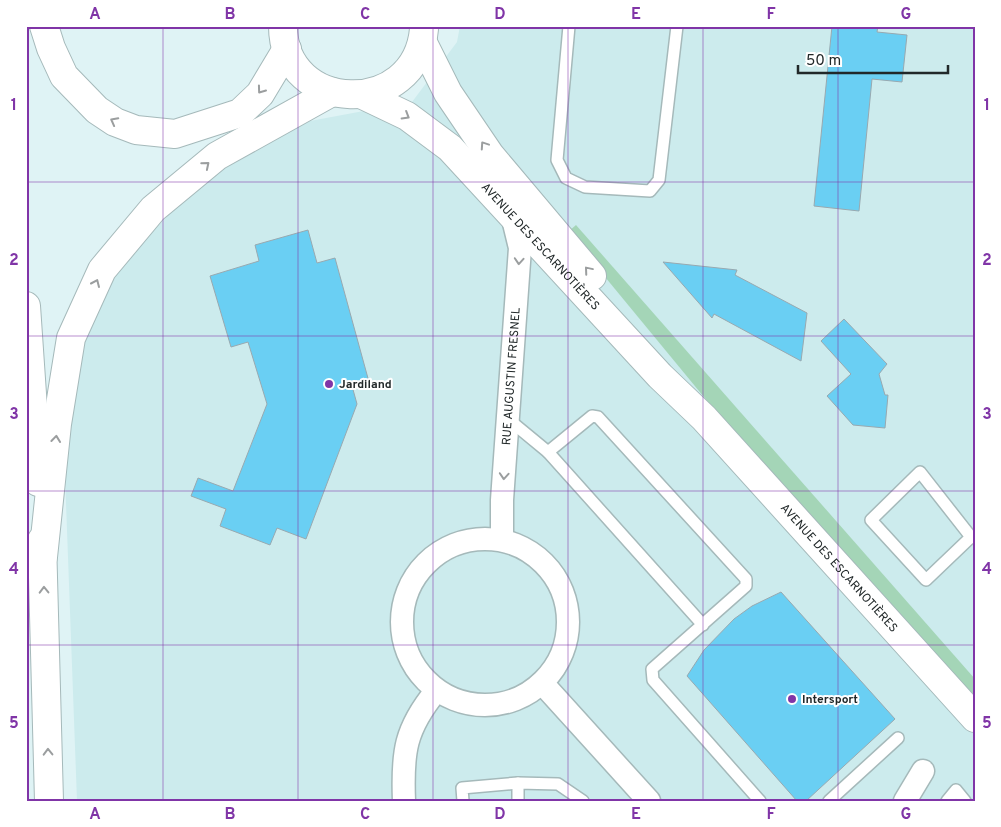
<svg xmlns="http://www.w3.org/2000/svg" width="1001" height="827" viewBox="0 0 1001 827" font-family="Overpass,sans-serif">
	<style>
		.built { fill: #ccebed }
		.green { fill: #a4d5b7 }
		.building { fill: #6acff3; stroke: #98a9b0 }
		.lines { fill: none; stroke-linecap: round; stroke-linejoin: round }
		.lane-casing { stroke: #a5b9ba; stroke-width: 14 }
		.street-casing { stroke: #a5b9ba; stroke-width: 25 }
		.secondary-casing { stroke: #a5b9ba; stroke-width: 30 }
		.primary-casing { stroke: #a5b9ba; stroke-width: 30 }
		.lane { stroke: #fff; stroke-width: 11 }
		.street { stroke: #fff; stroke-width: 22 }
		.secondary { stroke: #fff; stroke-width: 28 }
		.primary { stroke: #fff; stroke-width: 28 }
		.oneway { stroke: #9b9e9f }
		.grid { fill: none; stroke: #8035a7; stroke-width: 1; stroke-opacity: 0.55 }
		.poi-dot { fill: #8035a7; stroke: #fff; stroke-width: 2 }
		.labels { text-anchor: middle; stroke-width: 4; stroke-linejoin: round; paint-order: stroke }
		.street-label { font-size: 12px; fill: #212829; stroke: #fff }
		.poi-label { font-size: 12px; font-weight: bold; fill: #212829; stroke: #fff; text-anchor: start }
		.neatline { fill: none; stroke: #8035a7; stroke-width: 2 }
		.grid-label { font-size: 16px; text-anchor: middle; font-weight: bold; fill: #8035a7 }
	</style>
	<rect width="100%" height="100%" fill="#dff3f5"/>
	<path class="built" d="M460,26h515v775h-898l-12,-325 8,-93 15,-55 32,-61 83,-89 107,-57 102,-19 45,-60z"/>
	<path class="green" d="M576,225l399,454v18l-262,-289 -145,-176z"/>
	<g class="building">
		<path d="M832,26h46l-1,6 30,3 -5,47 -30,-3 -13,132 -45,-5z"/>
		<path d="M308,230l9,33 18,-5 34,124 -17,4 5,18 -51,135 -29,-11 -7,17 -50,-19 6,-17 -35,-13 7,-18 35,13 34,-87 -19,-62 -17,5 -21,-71 49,-15 -4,-16z"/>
		<path d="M663,262l74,8 -2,5 72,38 -6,48 -87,-47 -2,4z"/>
		<path d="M844,319l43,45 -8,10 6,21h3l-3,33 -32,-3 -26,-29 24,-22 -30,-33z"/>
		<path d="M781,592l114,127 -89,82h-9l-110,-125 17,-26 30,-31 18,-13z"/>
	</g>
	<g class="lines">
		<g class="lane-casing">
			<g id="lane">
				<path d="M569,26l-12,134 9,18 19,9 65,4 9,-11 18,-154"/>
				<path d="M508,419l40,33"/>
				<path d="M971,537l-45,43 -55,-60 49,-48 51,65 4,1"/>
				<path d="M703,625l-155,-173 44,-36 6,1 148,162v7l-94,83 1,11 107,121"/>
				<path d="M518,783v18"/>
				<path d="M463,801l-1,-13 56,-5 40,1 25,17"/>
				<path d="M829,801l69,-63"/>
				<path d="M947,801l9,-11 9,11"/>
			</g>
		</g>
		<g class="street-casing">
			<g id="street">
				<circle cx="485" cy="622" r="83"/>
				<path id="s1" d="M502,540v-40l18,-252 -8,-33"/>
				<path d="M543,684l106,117"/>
				<path d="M404,801c-2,-49 1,-72 32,-110"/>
				<path d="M905,801l18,-30"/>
			</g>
		</g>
		<g class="secondary-casing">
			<g id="secondary">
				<path d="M283,26c0,88 133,93 141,3"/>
				<path d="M423,43l25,50 42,62 102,121"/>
				<path id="s2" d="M363,95l44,21 43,32 210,228 44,42 271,300"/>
			</g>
		</g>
		<g class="primary-casing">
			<g id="primary">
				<path d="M44,26l7,22 13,28 33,34 18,12 21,8 39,4 65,-21 20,-19 27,-45"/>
				<path d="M26,306l12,176"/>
				<path d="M42,540l7,261"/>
				<path d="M43,557l14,-133 14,-86 31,-68 51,-61 64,-53 115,-64"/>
			</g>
		</g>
		<use href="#lane" class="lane"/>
		<use href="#street" class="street"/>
		<use href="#secondary" class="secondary"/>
		<use href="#primary" class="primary"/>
	</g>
	<defs><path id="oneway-chevron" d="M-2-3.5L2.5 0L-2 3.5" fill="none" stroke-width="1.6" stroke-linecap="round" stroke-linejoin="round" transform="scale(1.25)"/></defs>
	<g class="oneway">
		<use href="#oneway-chevron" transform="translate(261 90) rotate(126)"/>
		<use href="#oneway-chevron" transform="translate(406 116) rotate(31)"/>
		<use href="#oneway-chevron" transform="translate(114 121) rotate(-152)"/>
		<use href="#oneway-chevron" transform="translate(484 145) rotate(-124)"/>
		<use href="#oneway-chevron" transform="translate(206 165) rotate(-40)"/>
		<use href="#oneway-chevron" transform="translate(519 261) rotate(94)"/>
		<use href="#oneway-chevron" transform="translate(588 270) rotate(-130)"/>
		<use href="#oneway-chevron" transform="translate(96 283) rotate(-66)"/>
		<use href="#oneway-chevron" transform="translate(56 439) rotate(-84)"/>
		<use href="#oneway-chevron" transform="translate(504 476) rotate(94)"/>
		<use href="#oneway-chevron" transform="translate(44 590) rotate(-91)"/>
		<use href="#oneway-chevron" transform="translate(48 752) rotate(-91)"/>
	</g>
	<path class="grid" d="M163,26v775M298,26v775M433,26v775M568,26v775M703,26v775M838,26v775M26,182h949M26,336h949M26,491h949M26,645h949"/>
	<g class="poi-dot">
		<circle cx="329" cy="384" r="5"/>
		<circle cx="792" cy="699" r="5"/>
	</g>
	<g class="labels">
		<g class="street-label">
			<text dy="4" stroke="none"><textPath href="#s2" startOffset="236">AVENUE DES ESCARNOTIÈRES</textPath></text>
			<text dy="4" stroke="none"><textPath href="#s1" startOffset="164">RUE AUGUSTIN FRESNEL</textPath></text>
			<text dy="4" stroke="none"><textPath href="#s2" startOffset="675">AVENUE DES ESCARNOTIÈRES</textPath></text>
		</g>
		<g class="poi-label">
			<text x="339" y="388">Jardiland</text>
			<text x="802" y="703">Intersport</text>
		</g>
	</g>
	<rect width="1001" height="827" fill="none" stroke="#ffffff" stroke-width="55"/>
	<path d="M798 65v8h150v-8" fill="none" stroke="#212829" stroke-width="2.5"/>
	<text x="806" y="65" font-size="15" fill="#212829" stroke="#ffffff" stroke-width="4" paint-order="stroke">50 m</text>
	<rect x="28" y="28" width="946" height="772" class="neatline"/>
	<g class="grid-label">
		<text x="95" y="19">A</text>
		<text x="230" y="19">B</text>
		<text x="365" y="19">C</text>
		<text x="500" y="19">D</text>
		<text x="636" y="19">E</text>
		<text x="771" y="19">F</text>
		<text x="906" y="19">G</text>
		<text x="14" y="110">1</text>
		<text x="987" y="110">1</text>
		<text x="14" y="265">2</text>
		<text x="987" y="265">2</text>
		<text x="14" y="419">3</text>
		<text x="987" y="419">3</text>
		<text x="14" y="574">4</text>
		<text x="987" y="574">4</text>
		<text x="14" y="728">5</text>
		<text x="987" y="728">5</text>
		<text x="95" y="819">A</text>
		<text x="230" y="819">B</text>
		<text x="365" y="819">C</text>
		<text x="500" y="819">D</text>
		<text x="636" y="819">E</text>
		<text x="771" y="819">F</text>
		<text x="906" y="819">G</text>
	</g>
</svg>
